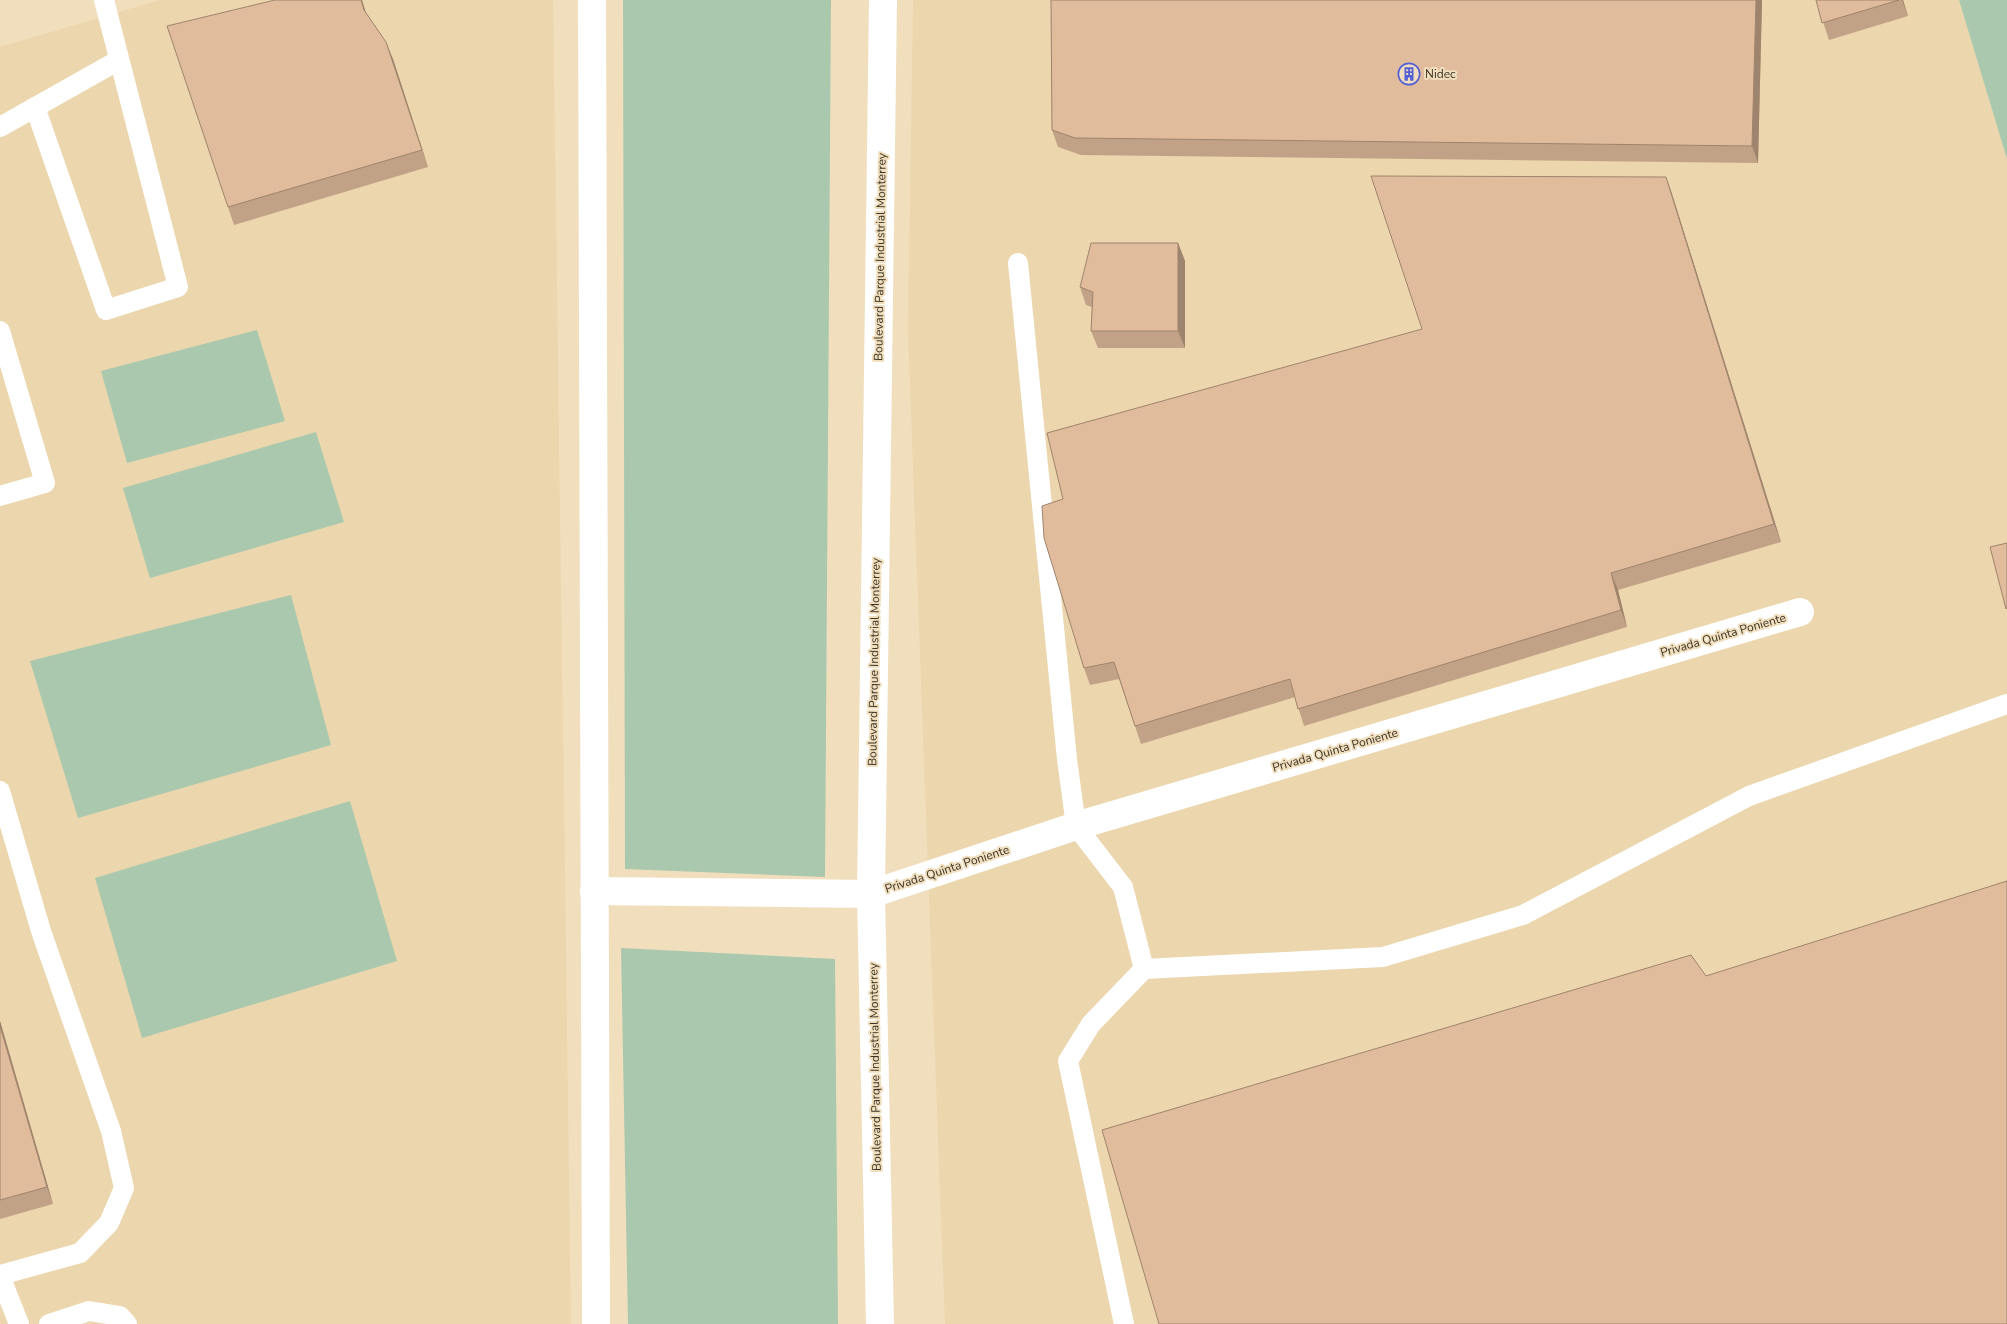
<svg xmlns="http://www.w3.org/2000/svg" width="2007" height="1324" viewBox="0 0 2007 1324" font-family="'Nunito Sans',sans-serif">
	<style>
		.built { fill: #ebd6ad }
		.green { fill: #a9c8ad }
		.lines { fill: none; stroke-linecap: round; stroke-linejoin: round }
		.service { stroke: #fff; stroke-width: 20 }
		.minor { stroke: #fff; stroke-width: 28 }
		.tertiary { stroke: #fff; stroke-width: 28 }
		.wall { fill: #c2a286 }
		.shaded-wall { fill: #9e846d }
		.building { fill: #e1bc9c; stroke: #9e846d }
		.labels { text-anchor: middle; stroke-width: 4; stroke-linejoin: round; paint-order: stroke }
		.poi-label { font-size: 12px; fill: #3a3326; stroke: #f0debd; text-anchor: start }
		.street-label { font-size: 12px; fill: #3a3326; stroke: #f0debd }
	</style>
	<rect width="100%" height="100%" fill="#f0debd"/>
	<g class="built">
		<path d="M160,0h393l18,1324h-571v-1277z"/>
		<path d="M913,0h1046l48,159v1165h-1062l-37,-992z"/>
	</g>
	<g class="green">
		<path d="M623,0h208l-6,877 -200,-8z"/>
		<path d="M1959,0h48v159z"/>
		<path d="M257,330l28,91 -158,42 -26,-92z"/>
		<path d="M316,432l28,90 -194,56 -27,-90z"/>
		<path d="M291,595l40,150 -253,73 -48,-157z"/>
		<path d="M350,801l47,160 -255,77 -47,-160z"/>
		<path d="M621,948l214,11 3,365h-210z"/>
	</g>
	<g class="lines">
		<g class="service">
			<path d="M35,107l71,203 72,-23 -74,-287"/>
			<path d="M0,127l119,-67"/>
			<path d="M1018,263l49,496 9,67 47,61 21,82 -53,55 -23,37 56,263"/>
			<path d="M0,331l45,152 -45,13"/>
			<path d="M0,791l41,140 70,200 13,57 -15,35 -29,30 -80,22"/>
			<path d="M1144,969l239,-12 140,-42 226,-119 258,-92"/>
			<path d="M0,1276l19,48"/>
			<path d="M49,1324l40,-13 31,5 7,8"/>
		</g>
		<path class="minor" d="M871,894l205,-68 724,-214"/>
		<g class="tertiary">
			<path d="M592,0l4,1324"/>
			<path d="M594,891l277,3"/>
			<path d="M880,1324l-9,-430 12,-894"/>
		</g>
	</g>
	<g class="wall">
		<path d="M275,0h87l4,13 27,46 35,108 -194,58 -6,-18z"/>
		<path d="M1051,0h711l-4,163 -677,-8 -23,-8 -6,-17z"/>
		<path d="M1816,0h87l5,16 -79,24z"/>
		<path d="M1666,177l6,17 109,348 -163,48 9,37 -323,99 -9,-29 -154,47 -22,-65 -29,6 -6,-17 -21,-169 359,-170z"/>
		<path d="M1178,243l7,18v87h-87l-7,-17 1,-24 -6,-2 -6,-18z"/>
		<path d="M0,1021l53,183 -53,15z"/>
	</g>
	<g class="shaded-wall">
		<path d="M361,0h1l8,27 -6,-17z"/>
		<path d="M1756,0h6l-4,163 -6,-17z"/>
		<path d="M1902,0h1l5,16z"/>
		<path d="M386,42l7,17 35,108 -6,-17z"/>
		<path d="M1666,177l6,17 109,348 -7,-18z"/>
		<path d="M1178,243l7,18v87l-7,-17z"/>
		<path d="M1611,573l7,17 9,37 -6,-17z"/>
		<path d="M0,1021l53,183 -6,-17 -47,-161z"/>
	</g>
	<g class="building">
		<path d="M275,0h86l3,10 22,32 36,108 -194,57 -61,-181z"/>
		<path d="M1051,0h705l-4,146 -677,-8 -23,-8z"/>
		<path d="M1816,0h83l-77,23z"/>
		<path d="M1371,176l295,1 108,347 -163,49 10,37 -323,99 -8,-30 -155,47 -21,-64 -30,6 -40,-130 -2,-32 21,-7 -16,-66 375,-104z"/>
		<path d="M1091,243h87v88h-87l2,-39 -13,-5z"/>
		<path d="M2007,543v65l-1,1 -16,-62z"/>
		<path d="M2007,881v443h-848l-57,-194 589,-175 15,21z"/>
		<path d="M0,1026l47,161 -47,13z"/>
	</g>
	<defs>
		<g id="building-ring" transform="scale(1.125)"><circle r="9.5" fill="#f0debd" stroke="#5460d6" stroke-width="1.5"/><path d="M-4-6H4V6H1V3H-1V6H-4ZM-2.5-4.3h1.7v1.8h-1.7ZM.8-4.3h1.7v1.8H.8ZM-2.5-1h1.7V.8h-1.7ZM.8-1h1.7V.8H.8Z" fill="#5460d6"/></g>
	</defs>
	<g fill-rule="evenodd">
		<use href="#building-ring" x="1409" y="74"/>
	</g>
	<g class="labels">
		<g class="poi-label">
			<text x="1425" y="78">Nidec</text>
		</g>
		<g class="street-label">
			<text transform="translate(880 257) rotate(-89)" y="4">Boulevard Parque Industrial Monterrey</text>
			<text transform="translate(1723 635) rotate(-16)" y="4">Privada Quinta Poniente</text>
			<text transform="translate(874 662) rotate(-89)" y="4">Boulevard Parque Industrial Monterrey</text>
			<text transform="translate(1335 750) rotate(-16)" y="4">Privada Quinta Poniente</text>
			<text transform="translate(947 869) rotate(-18)" y="4">Privada Quinta Poniente</text>
			<text transform="translate(875 1067) rotate(-91)" y="4">Boulevard Parque Industrial Monterrey</text>
		</g>
	</g>
</svg>
